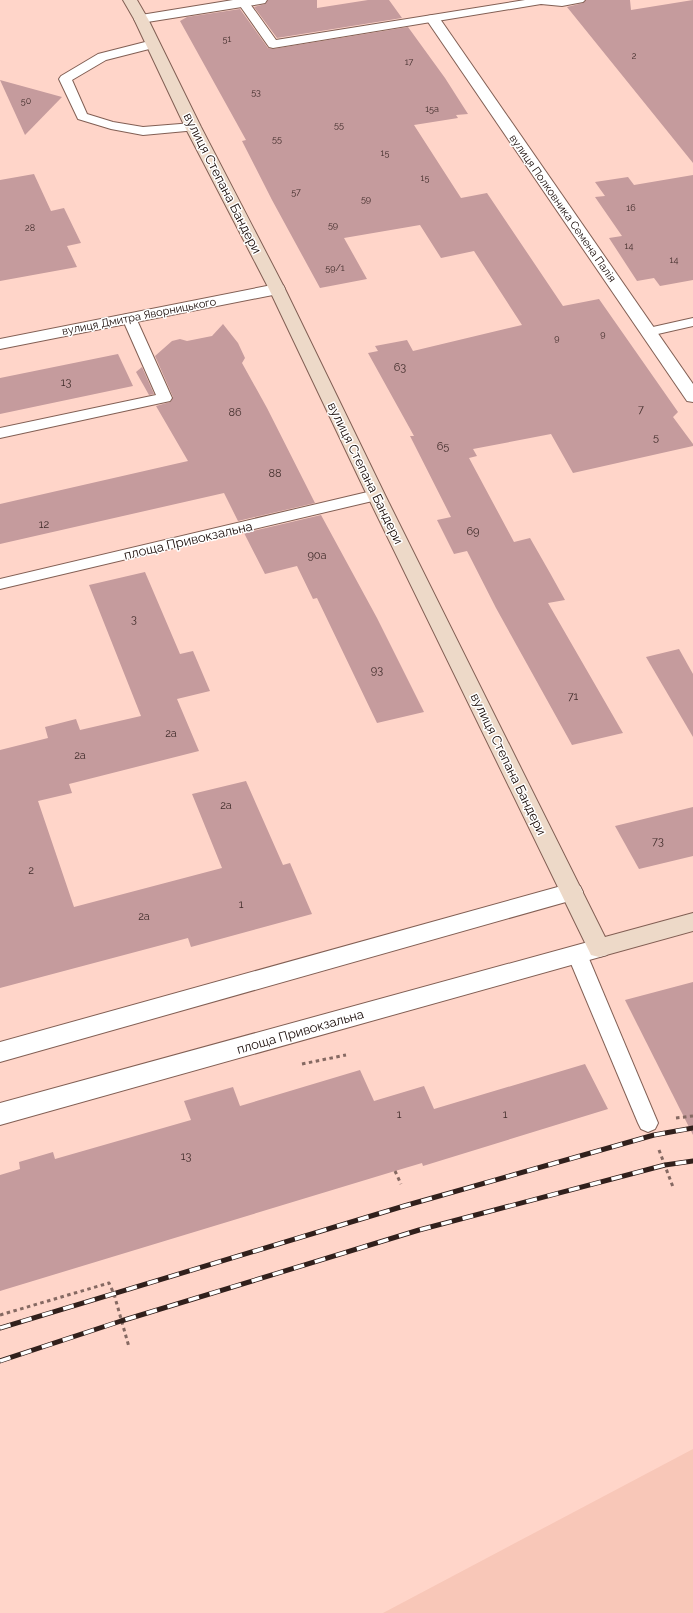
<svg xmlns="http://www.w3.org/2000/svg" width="693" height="1613" viewBox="0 0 693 1613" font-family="Raleway,sans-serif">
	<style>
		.built { fill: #f8c7b8 }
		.building { fill: #c59b9d }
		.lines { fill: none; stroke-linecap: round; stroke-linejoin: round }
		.lane-casing { stroke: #825f54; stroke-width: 2 }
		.street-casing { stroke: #825f54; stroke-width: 2 }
		.secondary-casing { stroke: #825f54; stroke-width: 2 }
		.path { stroke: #856962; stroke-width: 3; stroke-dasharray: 3.5 3.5; stroke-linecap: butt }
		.lane { fill: #fff; fill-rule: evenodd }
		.street { fill: #fff; fill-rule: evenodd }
		.secondary { fill: #edd9c8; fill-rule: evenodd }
		.rail-casing { stroke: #31201c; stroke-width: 5 }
		.rail { stroke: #fff; stroke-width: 3.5; stroke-dasharray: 11; stroke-linecap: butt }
		.labels { text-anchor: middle; stroke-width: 3; stroke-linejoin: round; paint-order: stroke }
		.far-number-label { font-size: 9px; fill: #422e2c }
		.far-street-label { font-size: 11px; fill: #170906; stroke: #fff }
		.number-label { font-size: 11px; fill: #422e2c }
		.street-label { font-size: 13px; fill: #170906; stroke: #fff }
	</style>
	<rect width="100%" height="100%" fill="#ffd5c9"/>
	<path class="built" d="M693,1449v164h-310z"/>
	<g class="building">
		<path d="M268,0h49v8l51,-8h21l13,18 -125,20 -23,-31 11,-3z"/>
		<path d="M586,0h44l1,10 62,-10v163l-126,-156 16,-4z"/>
		<path d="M240,9l28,39 5,1 135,-22 37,51 23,36 -12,1 2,3 -44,7 47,73 26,-5 76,113 36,-7 79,113 -5,5 20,27v2l-120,27 -22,-39 -78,15 4,7 -8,2 45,84 16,-4 20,35 15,27 -17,3 75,130 -51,12 -76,-137 -29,-57 -13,3 -17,-34 14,-3 -41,-81h4l-46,-83 10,-2 -3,-5 32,-6 6,11 109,-26 -48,-74 -33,7 -21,-33 -76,13 23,41 -47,9 -48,-88 -30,-59 4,-1 -66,-119 7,-4z"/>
		<path d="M0,80l62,17 -37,38z"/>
		<path d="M34,174l17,37 13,-3 17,35 -14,3 10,21 -77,14v-101z"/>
		<path d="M693,175v105l-33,6 -6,-8 -17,3 -28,-43 13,-2 -27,-39 10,-1 -10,-14 33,-5 6,8z"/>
		<path d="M223,324l15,19 7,15 -3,5 25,45 48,95 -77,18 -14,-28 -224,51v-40l188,-43 -32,-55 14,-4 3,-5 -18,-41 17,-15 8,-2 7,2 25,-5z"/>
		<path d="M118,354l15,32 -133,28v-36z"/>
		<path d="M142,367l12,27 -5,1 -13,-23z"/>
		<path d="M321,515l56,103 47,94 -47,11 -60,-125 -4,1 -16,-33 -32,8 -21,-41z"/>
		<path d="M145,572l35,82 13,-3 17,40 -33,8 22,52 -130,33 3,9 -34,8 36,106 148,-39 -30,-74 54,-13 37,84 7,-2 22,51 -121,33 -3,-9 -188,50v-238l48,-12 -3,-11 31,-8 4,11 61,-14 -52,-131z"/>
		<path d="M679,649l14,25v63l-47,-80z"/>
		<path d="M693,807v49l-54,13 -24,-43z"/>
		<path d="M693,982v153l-68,-135z"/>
		<path d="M585,1064l23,45 -185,57 -1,-3 -27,8 -395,120v-116l20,-6 -1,-7 34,-10 2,7 136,-39 -7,-19 49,-14 7,19 120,-36 14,31 50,-15 10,23z"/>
	</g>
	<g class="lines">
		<g class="lane-casing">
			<g id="lane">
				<path d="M525,0h60l-2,2 -21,4 -21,-2 -268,44 -4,-1 -31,-44 4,-3 6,1 28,39z"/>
				<path d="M153,40l4,1 2,3 -2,3 -51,13 -34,20 15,34 26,8 30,5 50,-4 4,1 2,3 -2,3 -54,5 -32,-6 -33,-10 -19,-40 2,-3 37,-22z"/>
				<path d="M129,314l5,1 2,3 36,80 -2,3 -170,37v-10l156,-33 -34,-77 2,-3z"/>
				<path d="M693,318v8l-44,10 -5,-1 -2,-3 2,-3z"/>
				<path d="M376,490l5,1 3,4 -3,4 -381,90v-10z"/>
				<path d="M577,946l7,3 3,5 71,169 -3,6 -7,3 -7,-3 -3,-6 -71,-169 3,-5z"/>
			</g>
		</g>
		<g class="street-casing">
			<g id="street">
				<path d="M233,0h34l-2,3 -5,1 -119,19 -5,-1 -2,-3 2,-3 5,-1z"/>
				<path d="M433,15l5,1 255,368v18l-6,-1 -261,-382 2,-3z"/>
				<path d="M277,284l6,1 2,4 -2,4 -283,56v-10z"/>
				<path d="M572,883l8,3 3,6 -3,6 -580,164v-20z"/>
				<path d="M599,939l8,2 4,7 -4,7 -607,170v-22z"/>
			</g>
		</g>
		<g class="secondary-casing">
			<path id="secondary" d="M123,0h14l11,19 53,108 84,162 100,206 220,442 88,-24v18l-94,26 -8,-2 -224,-460 -98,-206 -84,-162 -51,-108z"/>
		</g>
		<g class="path">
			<path d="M302,1064l44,-9"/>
			<path d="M676,1118l17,-2"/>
			<path d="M659,1150l14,37"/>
			<path d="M395,1171l6,13"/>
			<path d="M0,1315l109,-32 5,11 15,53"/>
		</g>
		<use href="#lane" class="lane"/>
		<use href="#street" class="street"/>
		<use href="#secondary" class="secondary"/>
		<g class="rail-casing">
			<g id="rail">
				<path d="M0,1328l404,-122 250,-71 39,-7"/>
				<path d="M0,1361l121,-40 298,-91 246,-65 28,-4"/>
			</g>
		</g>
		<use href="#rail" class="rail"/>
	</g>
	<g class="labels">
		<g class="far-number-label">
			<text x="227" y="42">51</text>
			<text x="634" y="59">2</text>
			<text x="409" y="65">17</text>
			<text x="256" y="95">53</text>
			<text x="26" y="104">50</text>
			<text x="432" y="112">15а</text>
			<text x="339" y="128">55</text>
			<text x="277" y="142">55</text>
			<text x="385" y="156">15</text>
			<text x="425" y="181">15</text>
			<text x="296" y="195">57</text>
			<text x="366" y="202">59</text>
			<text x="631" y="211">16</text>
			<text x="333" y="228">59</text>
			<text x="30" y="231">28</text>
			<text x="629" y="249">14</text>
			<text x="674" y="263">14</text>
			<text x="335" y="271">59/1</text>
			<text x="603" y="337">9</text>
			<text x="557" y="341">9</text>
		</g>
		<g class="far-street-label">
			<text transform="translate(563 208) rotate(55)" y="4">вулиця Полковника Семена Палія</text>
			<text transform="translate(139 316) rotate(-11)" y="4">вулиця Дмитра Яворницького</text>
		</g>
		<g class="number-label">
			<text x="400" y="371">63</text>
			<text x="66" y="386">13</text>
			<text x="641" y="413">7</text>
			<text x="235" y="416">86</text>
			<text x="656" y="441">5</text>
			<text x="443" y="450">65</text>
			<text x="275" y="477">88</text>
			<text x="44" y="528">12</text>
			<text x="473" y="535">69</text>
			<text x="317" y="559">90а</text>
			<text x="134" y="623">3</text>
			<text x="377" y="674">93</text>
			<text x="573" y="700">71</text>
			<text x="171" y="737">2а</text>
			<text x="80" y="759">2а</text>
			<text x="226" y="809">2а</text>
			<text x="658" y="845">73</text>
			<text x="31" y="874">2</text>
			<text x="241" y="908">1</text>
			<text x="144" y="920">2а</text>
			<text x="399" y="1118">1</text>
			<text x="505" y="1118">1</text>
			<text x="186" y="1160">13</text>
		</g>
		<g class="street-label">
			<text transform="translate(223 183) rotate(63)" y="5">вулиця Степана Бандери</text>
			<text transform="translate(366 473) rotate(64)" y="5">вулиця Степана Бандери</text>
			<text transform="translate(188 540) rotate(-13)" y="5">площа Привокзальна</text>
			<text transform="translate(509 764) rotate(64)" y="5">вулиця Степана Бандери</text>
			<text transform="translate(300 1031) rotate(-16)" y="5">площа Привокзальна</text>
		</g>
	</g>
</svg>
